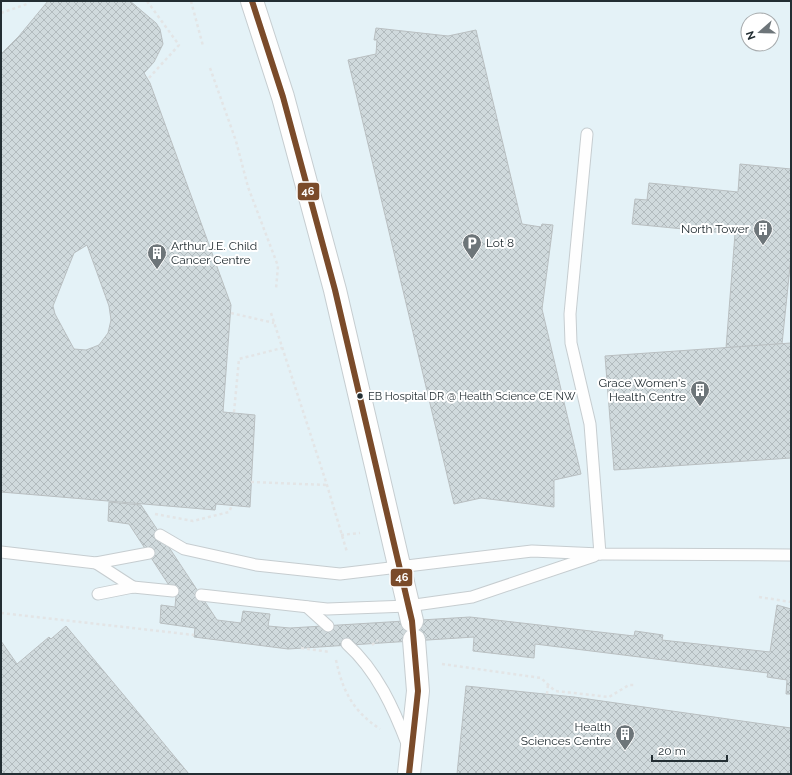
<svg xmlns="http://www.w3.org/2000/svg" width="792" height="775" viewBox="0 0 792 775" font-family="Raleway,sans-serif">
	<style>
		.built { fill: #e4f2f7; fill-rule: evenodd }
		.building { fill: url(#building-cross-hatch); stroke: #b9bfc1; fill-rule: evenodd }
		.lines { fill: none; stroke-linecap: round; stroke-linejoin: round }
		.lane-casing { stroke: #c6cdd0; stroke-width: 13 }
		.street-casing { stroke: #c6cdd0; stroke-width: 24 }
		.path { stroke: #e3e5e6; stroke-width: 2.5; stroke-dasharray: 3 3; stroke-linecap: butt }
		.lane { stroke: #fefefe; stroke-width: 11 }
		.street { stroke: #fefefe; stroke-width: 22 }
		.bus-1-casing { stroke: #fff; stroke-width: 9 }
		.bus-1 { stroke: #7a4b2a; stroke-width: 6 }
		.bus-dot { fill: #232e33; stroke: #fff; stroke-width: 1.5 }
		.labels { text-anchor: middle; stroke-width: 4; stroke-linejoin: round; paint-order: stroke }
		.bus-label { font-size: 11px; fill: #232e33; stroke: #fff; text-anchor: start }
		.poi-label { font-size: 12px; fill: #232e33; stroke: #fff; text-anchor: end }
		.line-badge { stroke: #fff; stroke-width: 1.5 }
		.badge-label { font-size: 11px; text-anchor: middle; font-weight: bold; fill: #fff }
	</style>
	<defs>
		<pattern id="building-cross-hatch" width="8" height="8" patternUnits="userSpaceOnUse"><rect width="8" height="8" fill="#d0dadd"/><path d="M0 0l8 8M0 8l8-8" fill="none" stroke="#b2bbbe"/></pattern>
	</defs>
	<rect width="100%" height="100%" fill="#f7fafb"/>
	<path class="built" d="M1,1h790v773h-790zM748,20h24v24h-24z"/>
	<g class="building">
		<path d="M48,1h82l26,22 4,6 3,15 -9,18 -10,11 6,10 81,222 -8,107 32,3 -5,92 -34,-3 -1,6 -214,-18v-438l18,-18zM87,245l22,61 2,14 -3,13 -9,12 -13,5 -12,-1 -19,-35 -2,-8 21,-53z"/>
		<path d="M376,28l72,8 28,-6 46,194 19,3 1,-3 11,1 -11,84 39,165 -27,6v27l-73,-9 -27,6 -106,-444 28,-6 1,-14h-3z"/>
		<path d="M740,164l51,5v88l-9,87 -56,4 9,-114 -103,-10 3,-25 12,1 2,-17 89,9z"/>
		<path d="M791,343v115l-177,12 -9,-114z"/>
		<path d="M109,502l32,3 76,115 24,3 2,-12 27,3 -2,12 22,2 180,-11 164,19 1,-5 28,4 -1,5 108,12 7,-47 14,4v85h-5l1,-14 -20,-3 1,-4 -233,-29 -1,14 -61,-7 1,-14 -186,12 -94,-12 1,-9 -35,-5 1,-18 14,2 1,-11 -47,-72 -21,-3z"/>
		<path d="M66,626l61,73 62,75h-188v-133l16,23 32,-27 2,2z"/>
		<path d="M466,686l108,11 217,31v46h-334z"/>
	</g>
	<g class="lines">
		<g class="lane-casing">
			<g id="lane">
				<path d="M587,134l-17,180 1,29 19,81 10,130"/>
				<path d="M160,535l24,14 72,16 84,9 192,-23 68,3 191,1"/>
				<path d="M1,552l95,11 53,-10"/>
				<path d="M96,563l37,24"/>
				<path d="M98,594l35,-7 40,4"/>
				<path d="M201,595l126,14 81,-3 64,-9 122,-41"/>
				<path d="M307,607l21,19"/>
				<path d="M347,644c30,27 47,65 61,102"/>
			</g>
		</g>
		<g class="street-casing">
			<g id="street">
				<path d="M252,1l31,96 52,193 77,331"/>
				<path d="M409,774l9,-83 -4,-51"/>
			</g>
		</g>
		<g class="path">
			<path d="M147,1l32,44 -31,34"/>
			<path d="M191,1l12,45"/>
			<path d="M1,13l26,-9 2,-3"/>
			<path d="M210,68l26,73 12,46 30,79 -2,23"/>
			<path d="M231,313l43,10"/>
			<path d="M271,313l56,172 20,67"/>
			<path d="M234,412l5,-53 43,-11"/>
			<path d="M251,482l76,3"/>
			<path d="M155,514l38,7 36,-9 3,-7"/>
			<path d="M341,535l19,-2"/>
			<path d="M759,597l32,5"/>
			<path d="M1,613l193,22"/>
			<path d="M372,645l6,-5"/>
			<path d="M301,648l29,4"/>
			<path d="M336,660c7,32 17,51 44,69"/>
			<path d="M442,664l99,14 14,13 19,2 35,4 20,-12h5"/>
			<path d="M547,694l1,-10"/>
		</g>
		<use href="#lane" class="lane"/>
		<use href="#street" class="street"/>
		<g class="bus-1-casing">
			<path id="bus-1" d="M252,1l31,96 52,193 77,331 6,70 -9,83"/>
		</g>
		<use href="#bus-1" class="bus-1"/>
	</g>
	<defs>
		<g id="building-pin" transform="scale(1)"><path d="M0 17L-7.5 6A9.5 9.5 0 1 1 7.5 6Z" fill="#6d7579" stroke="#fff"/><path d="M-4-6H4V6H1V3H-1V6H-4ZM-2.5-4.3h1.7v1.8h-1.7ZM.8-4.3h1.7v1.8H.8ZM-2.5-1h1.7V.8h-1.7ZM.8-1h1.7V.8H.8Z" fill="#fff"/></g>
		<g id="parking-pin" transform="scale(1)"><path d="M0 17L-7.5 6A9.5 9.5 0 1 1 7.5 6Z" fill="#6d7579" stroke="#fff"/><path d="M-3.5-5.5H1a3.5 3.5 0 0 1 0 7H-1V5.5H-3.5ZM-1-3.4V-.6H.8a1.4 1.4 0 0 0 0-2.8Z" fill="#fff"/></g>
	</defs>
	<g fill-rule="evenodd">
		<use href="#building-pin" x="763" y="229"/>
		<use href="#parking-pin" x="472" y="243"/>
		<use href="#building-pin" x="157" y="253"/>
		<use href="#building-pin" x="700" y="390"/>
		<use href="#building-pin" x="625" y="734"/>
	</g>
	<circle class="bus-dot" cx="360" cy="396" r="3.5"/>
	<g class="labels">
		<g class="bus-label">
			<text x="368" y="400">EB Hospital DR @ Health Science CE NW</text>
		</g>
		<g class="poi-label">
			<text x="749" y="233">North Tower</text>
			<text x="486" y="247" text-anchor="start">Lot 8</text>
			<text x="171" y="250" text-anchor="start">Arthur J.E. Child<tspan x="171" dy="14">Cancer Centre</tspan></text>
			<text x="686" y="387">Grace Women's<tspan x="686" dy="14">Health Centre</tspan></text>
			<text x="611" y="731">Health<tspan x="611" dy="14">Sciences Centre</tspan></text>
		</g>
	</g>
	<g class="line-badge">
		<rect x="297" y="182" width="23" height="19" rx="4" fill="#7a4b2a"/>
		<rect x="390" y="568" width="23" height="19" rx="4" fill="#7a4b2a"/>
	</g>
	<g class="badge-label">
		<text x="308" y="195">46</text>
		<text x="402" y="581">46</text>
	</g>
	<rect width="792" height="775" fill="none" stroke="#232e33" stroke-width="4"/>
	<g transform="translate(760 32) rotate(250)"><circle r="19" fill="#ffffff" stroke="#a7abad"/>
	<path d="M0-3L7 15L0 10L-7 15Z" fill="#6d7579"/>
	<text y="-6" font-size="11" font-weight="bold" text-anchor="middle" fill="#232e33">N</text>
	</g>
	<path d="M652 755v6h75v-6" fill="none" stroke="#232e33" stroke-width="2"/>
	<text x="658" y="755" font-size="12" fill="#232e33" stroke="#ffffff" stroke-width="3" paint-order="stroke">20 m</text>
</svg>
